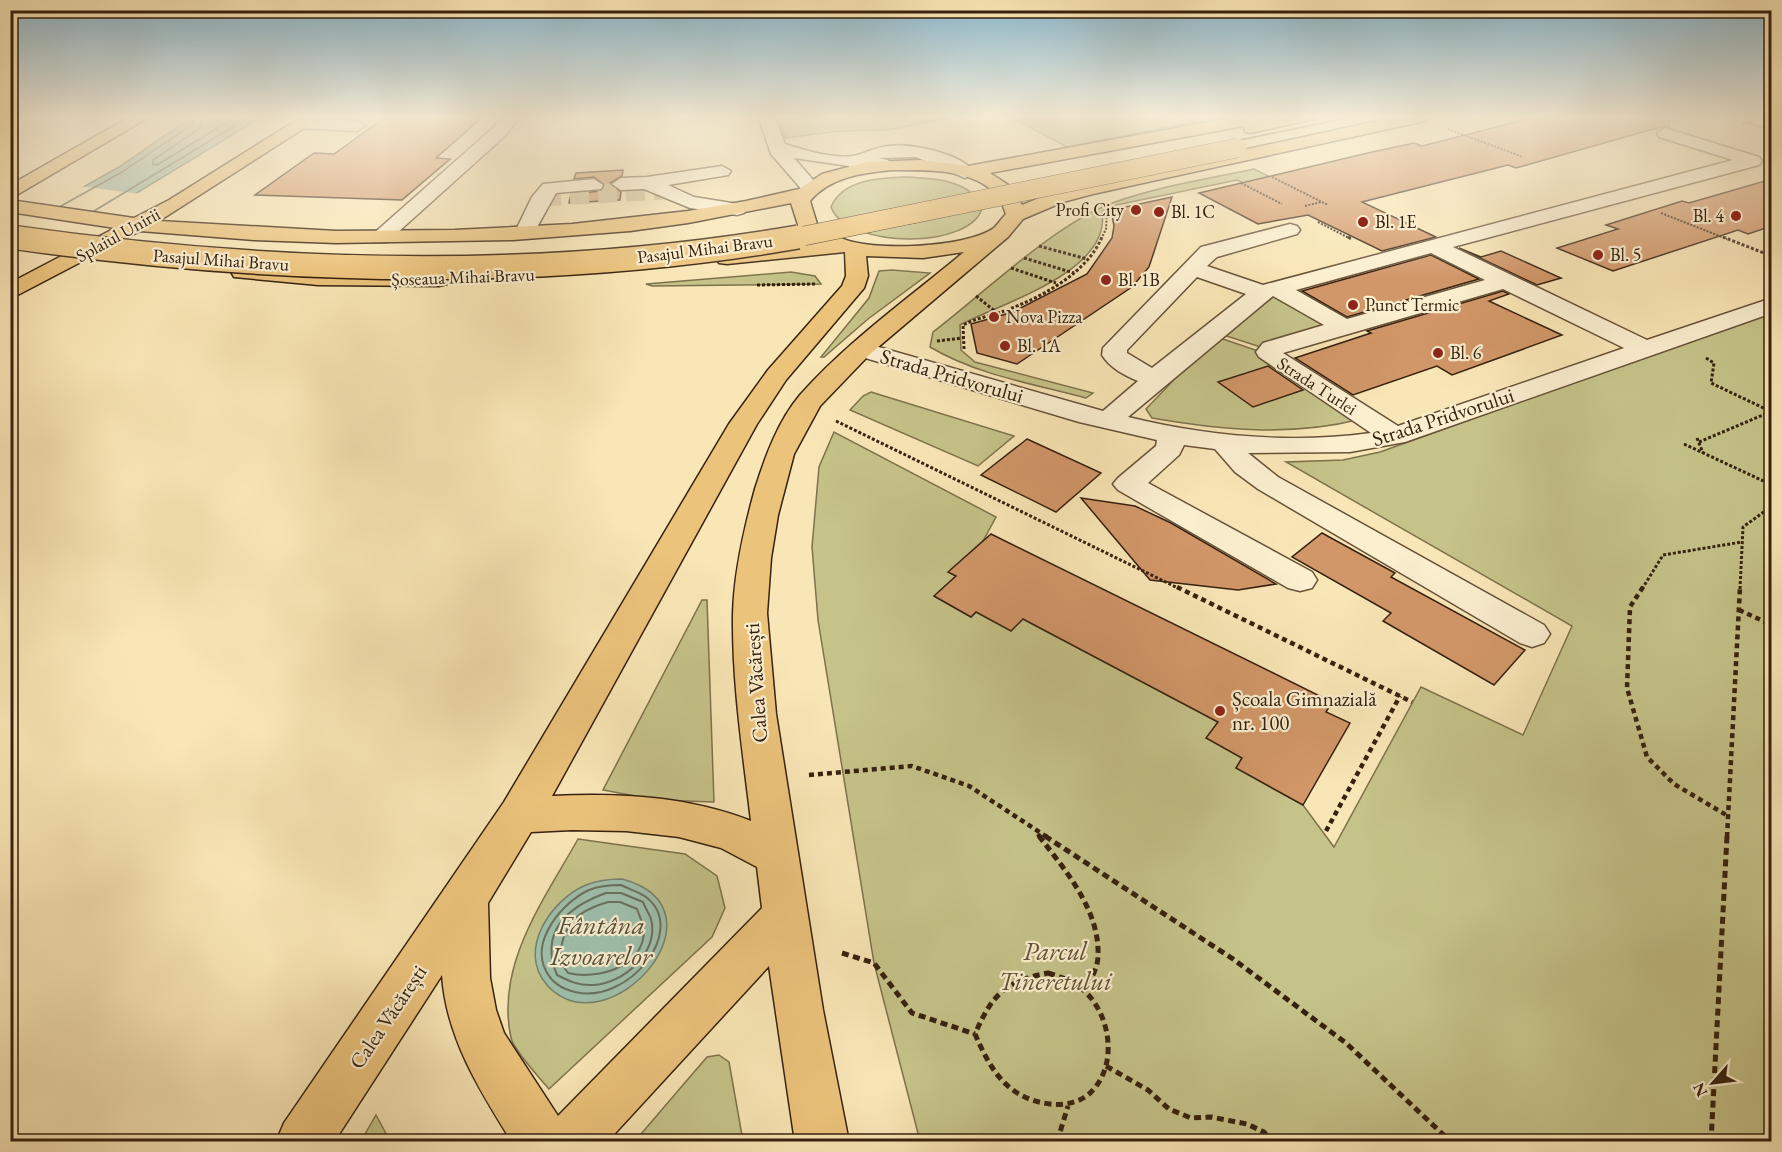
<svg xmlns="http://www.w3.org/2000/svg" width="1782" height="1152" viewBox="0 0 1782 1152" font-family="'EB Garamond',serif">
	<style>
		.green { fill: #c5c389; stroke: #7e724c; stroke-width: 1.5 }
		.water { fill: #9ec0ad; stroke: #74806e; stroke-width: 1.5 }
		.pier { fill: #f9e6b6 }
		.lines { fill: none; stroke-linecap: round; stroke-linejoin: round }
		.shore-far1 { stroke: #6a705e; stroke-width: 1.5 }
		.shore { stroke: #6a705e; stroke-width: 2 }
		.building { fill: #d29769; stroke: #36210f; stroke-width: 1.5 }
		.minor-tunnel { stroke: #d2bf95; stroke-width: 19; stroke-dasharray: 19 9; stroke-linecap: butt }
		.minor-casing { stroke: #675239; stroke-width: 3 }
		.major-casing { stroke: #36210f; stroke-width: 3 }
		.path-far3 { stroke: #36210f; stroke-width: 2; stroke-dasharray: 2 1.5; stroke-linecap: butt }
		.path-far2 { stroke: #36210f; stroke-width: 3; stroke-dasharray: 3 2; stroke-linecap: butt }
		.path-far1 { stroke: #36210f; stroke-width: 4.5; stroke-dasharray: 5 4; stroke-linecap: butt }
		.path { stroke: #36210f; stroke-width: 5; stroke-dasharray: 7 4.5; stroke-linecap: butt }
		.minor { fill: #fbefd0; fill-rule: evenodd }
		.major { fill: #ecc37b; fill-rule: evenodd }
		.tram { stroke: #36210f; stroke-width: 1.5 }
		.major-bridge-far1-casing { stroke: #36210f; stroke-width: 20; stroke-linecap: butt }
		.major-bridge-casing { stroke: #36210f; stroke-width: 26; stroke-linecap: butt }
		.major-bridge-far1 { stroke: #ecc37b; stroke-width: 19 }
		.major-bridge { stroke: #ecc37b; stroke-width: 23 }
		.poi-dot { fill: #8f2418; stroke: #fbefd0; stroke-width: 2 }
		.labels { text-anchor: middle; stroke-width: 4.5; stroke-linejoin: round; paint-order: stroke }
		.far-poi-label { font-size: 18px; fill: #36210f; stroke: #fbefd0; text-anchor: start }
		.far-street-label { font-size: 18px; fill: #36210f; stroke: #fbefd0 }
		.street-label { font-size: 21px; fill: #36210f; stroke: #fbefd0 }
		.poi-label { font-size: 21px; fill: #36210f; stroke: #fbefd0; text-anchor: start }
		.near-park-label { font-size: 26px; font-style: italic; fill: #615234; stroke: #fbefd0 }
		.near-water-label { font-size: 27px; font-style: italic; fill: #55513e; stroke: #fbefd0 }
	</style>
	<rect width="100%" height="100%" fill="#f9e6b6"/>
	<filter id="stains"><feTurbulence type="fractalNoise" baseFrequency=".00333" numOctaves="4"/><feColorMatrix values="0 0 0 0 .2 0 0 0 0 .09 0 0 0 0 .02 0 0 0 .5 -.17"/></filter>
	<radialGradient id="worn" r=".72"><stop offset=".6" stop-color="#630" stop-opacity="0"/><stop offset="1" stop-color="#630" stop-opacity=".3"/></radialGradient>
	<g class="green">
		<path d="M778,116h182l-73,14 -47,1 -55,7z"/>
		<path d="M1009,116h215l-157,31z"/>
		<path d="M1254,169l64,32 -24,6 -57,-27 -130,27 -5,6c9,59 -103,91 -142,112l1,25 14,12 118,31 -7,5c-52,-14 -109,-23 -156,-51l3,-15c51,-39 124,-110 182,-130 44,-16 93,-23 139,-33z"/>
		<path d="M904,177c28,1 62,2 79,28 -8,46 -137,44 -152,2 11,-27 47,-29 73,-30z"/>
		<path d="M892,270l38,3 -62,46 -44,38h-3l48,-59 10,-27z"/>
		<path d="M791,272l24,4 6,8 -169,2 -6,-2z"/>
		<path d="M1283,294l55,33 -71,22 -44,-14 47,-37z"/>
		<path d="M1771,312v829h-851l-46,-178 -56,-343 -6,-73 7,-80 15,-35 162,85 -13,24 -34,31 7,4 -22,20 37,21 5,-5 47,7 195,103 -11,16 35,20 -6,10 67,37 31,42 87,-160 102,48 49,-109 -286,-164 57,-2 37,-8z"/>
		<path d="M1220,338l44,15 97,66c-70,18 -140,11 -209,-1l-6,-9 42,-44z"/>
		<path d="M871,392l143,44 -36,30 -128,-56 13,-14z"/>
		<path d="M702,600h5l7,202 -57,-2 -54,-10z"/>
		<path d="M578,839l107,15 32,22 8,32 -13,29 -163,152c-9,-11 -35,-38 -38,-51 -16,-73 33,-138 67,-199z"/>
		<path d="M719,1055l10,7 14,79h-108l72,-84z"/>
		<path d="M376,1115l14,26h-29z"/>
	</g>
	<g class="water">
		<path d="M193,116h70l-141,86 -60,-3 57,-32z"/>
		<path d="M622,879c112,30 -14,173 -75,106 -31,-35 5,-86 39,-100 12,-5 24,-6 36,-6z"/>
	</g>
	<path class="pier" d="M79,186l61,8 -130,75v-48z"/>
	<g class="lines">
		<g class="shore-far1">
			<path d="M204,116l-5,13 -46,31v4l4,1 80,-49"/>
			<path d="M61,206l61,-34 71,-48 3,-8"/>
			<path d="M94,211l157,-95"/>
		</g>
		<g class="shore">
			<path d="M621,885c8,4 18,7 25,12 43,33 -18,108 -71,95 -13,-3 -23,-9 -29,-21 -16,-31 17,-69 43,-81 10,-4 21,-5 32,-5z"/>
			<path d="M606,893h15l22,9c2,6 6,11 8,17 9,33 -28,65 -58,66 -14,1 -24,-4 -36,-10 -18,-43 10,-68 49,-82z"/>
			<path d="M608,902h12l17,7c2,6 7,16 7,22 -1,37 -48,49 -76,42l-9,-13c4,-35 15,-48 49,-58z"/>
		</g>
	</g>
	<g class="building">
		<path d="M387,116h97l-48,42 14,1 -48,41 -147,-5 59,-42 20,1z"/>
		<path d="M1540,116h128l1,11 -5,-1 -148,42 -8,-3 -146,37 74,35 -54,14 -74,-36 -50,9 -59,-31 173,-41 42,-9 8,3z"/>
		<path d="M623,170l-1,6 -12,7 11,9 -1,8 -51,3 2,-9 30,-3 4,-5 -11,-9 -20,2 2,-6z"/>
		<path d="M1772,179v47l-24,8 -10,-4 -125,41 -56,-23 61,-19 -12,-4 76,-24 7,2z"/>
		<path d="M1172,197l-23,70 -17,20 -115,77 -40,-11 -6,-29 42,-12 74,-38 25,-36 2,-12 -3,-16z"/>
		<path d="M1459,248l22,9 20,-6 60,27 -24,7z"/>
		<path d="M1431,255l48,24 -132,38 -45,-26z"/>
		<path d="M1503,291l6,3 -20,7 73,34 -110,40 -15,-9 -84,29 -58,-37 76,-25 -4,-2z"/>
		<path d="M1268,366l35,24 -50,17 -35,-25z"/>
		<path d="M1027,439l74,34 -45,39 -75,-37z"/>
		<path d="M1081,498l54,8 36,17 105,61 -38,6 -88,-10z"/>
		<path d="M1322,533l73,40 -4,4 134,73 -31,35 -111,-64 8,-8 -99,-56z"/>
		<path d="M991,534l341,168 -6,10 24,11 -47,82 -67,-37 6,-10 -36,-20 12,-16 -195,-103 -12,12 -35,-19 -5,5 -37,-21 22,-20 -8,-4z"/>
	</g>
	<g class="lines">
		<path class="minor-tunnel" d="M542,197l120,-7"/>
		<g class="minor-casing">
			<g id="minor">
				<path d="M503,116h17l-14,19 -119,107h-14l-3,-4 3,-4 121,-107z"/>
				<path d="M758,116h16l11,28c18,6 49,15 68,12 11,-2 23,-9 35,-10 22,-3 73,7 86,26l-9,6 -49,-21 -38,1 10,2 3,4 -9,5 -15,-1 -4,5h-12l-2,-7 -55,-8 26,30 -2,4h-14l-33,-38z"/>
				<path d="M303,119l54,2 8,5 -8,5 -60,-3 -2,-4 2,-4z"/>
				<path d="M1665,128l94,29 3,4 -3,4 -306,82 194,93 125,-42v15l-367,129 -55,10 -102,1 30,24 266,148 6,9 -6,9 -12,4 -12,-4 -262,-154 -23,-17 -20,-23 -31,-4 -5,10 -31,28 164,89 5,8 -5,8 -12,3 -12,-3 -170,-98 -5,-6 5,-6 38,-32 1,-6 -78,-18 -227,-68 -3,-5 3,-5 9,-2 242,69 35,-30c-14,-6 -28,-13 -36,-26l1,-7 98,-101 89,-23 7,2 3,4 -3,4 -80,23 -10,9 56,19 470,-125 -74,-23 -2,-4zM1431,253l54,27 -138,39 -51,-29zM1197,277l49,17 -94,74 -25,-15v-3zM1503,289l121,59 -226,78 -115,-73zM1273,296l51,29 -61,18 -7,9 3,5 112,76c-80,11 -165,3 -243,-16z"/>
				<path d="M722,166l9,5 -3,4 -60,10 26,12 50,8 3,4 -3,4 -7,2 -47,-7 -46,-19 -23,1 -9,-6 9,-6 26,-1z"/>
				<path d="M594,179l9,6 -2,4 -45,4 -25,45h-14l-3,-4 18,-37 11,-13z"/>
			</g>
		</g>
		<g class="major-casing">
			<g id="major">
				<path d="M131,116h20l-141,83v-14z"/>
				<path d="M303,116h20l-164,105 177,10 119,-1 117,-6 116,-13 58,-10 53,-12 23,-15 45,-12 54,-2 47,6 274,-50h74l-2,3 -63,14 -6,-1 -1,-6 -254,47 23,15 9,17 27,-11 41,-11 311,-67h32l-8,5 -332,73 -30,8 -40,17 -15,18 -138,117 -50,52 -26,48 -16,61 -7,43 -4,55 9,101 47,296 26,132h-54l-26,-176 -162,176h-95c-32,-51 -66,-105 -70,-167l-108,167h-58l8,-19 220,-321 225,-378 39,-54 74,-84 4,-10 -1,-24 -118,12 -8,-1 -3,-5 3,-5 8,-1 92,-10 -19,-11 -9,-28 -103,20 -58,8 -117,9 -177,3 -82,-3 -114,-9 -130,68v-16l105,-55 -105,-16v-12l124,18 35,-18zM892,170c33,0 78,-2 103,23 6,5 8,14 11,21 -4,4 -8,10 -12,14 -28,20 -123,24 -153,10 -9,-4 -17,-9 -24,-14l-7,-23c20,-24 52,-28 82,-31zM964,252c-55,46 -116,89 -164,143 -22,26 -35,62 -45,94 -11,40 -21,83 -22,125 -1,69 10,139 18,207 -64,-25 -131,-28 -199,-25l205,-372 29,-44 78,-92 4,-12 -2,-20 57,2zM572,830l54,1 53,6 42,11 36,19 5,41 -204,208 -54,-83 -8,-23 -6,-32 -2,-75 43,-71z"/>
				<path d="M242,265l76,6 121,1 8,2 3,5 -3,5 -8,2 -121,-1 -84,-8 -3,-5 3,-5z"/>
			</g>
		</g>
		<g class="path-far3">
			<path d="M1748,123l24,7"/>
			<path d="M1742,124l30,-7"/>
			<path d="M1448,129l75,28"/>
			<path d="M1772,132l-6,1 6,2"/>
			<path d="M1272,177l56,28"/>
			<path d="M1241,183l41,21"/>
			<path d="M1305,206l16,-4"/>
			<path d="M1661,213l66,26"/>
			<path d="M1318,222l33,17"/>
			<path d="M1101,239l5,-10 1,-17"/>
		</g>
		<g class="path-far2">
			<path d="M1348,237l4,2"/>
			<path d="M1723,237l46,18"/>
			<path d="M1039,246l48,13"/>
			<path d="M1024,258l50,15"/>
			<path d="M1011,268l45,15"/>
			<path d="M757,285l59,-1"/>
			<path d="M976,296l20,16"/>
			<path d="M937,341l26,-3"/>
			<path d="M964,349l-1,-24c14,-7 30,-10 44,-15 35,-13 80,-37 95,-73"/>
			<path d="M1706,358l8,5 -3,20 61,29"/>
			<path d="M836,421l344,168"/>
			<path d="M1697,438l6,15"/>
			<path d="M1699,442l71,-30"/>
			<path d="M1684,444l88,41"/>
			<path d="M1642,589l21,-34 79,-13"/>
			<path d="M1740,589l3,-62 29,-21"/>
		</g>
		<g class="path-far1">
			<path d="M1177,587l235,115"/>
			<path d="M1643,587l-13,20 -3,81 20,69 27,27 54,32"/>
			<path d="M1739,610l33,15"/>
			<path d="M809,775l103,-9 57,20 78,51"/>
			<path d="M1326,831l74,-135"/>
			<path d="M1038,834l2,3"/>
			<path d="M1727,837l13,-250"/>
		</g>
		<g class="path">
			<path d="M1039,836c26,34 61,74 59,120 0,12 -8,24 -13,35"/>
			<path d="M1045,836l188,123 113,84 105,99"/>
			<path d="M842,953l32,10 38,50 63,21"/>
			<path d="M1048,973c12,4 24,7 33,15 29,23 38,75 11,103 -10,11 -27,15 -42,13 -42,-5 -59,-33 -75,-70 17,-39 30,-53 73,-61z"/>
			<path d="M1106,1066l42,24 21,19 22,9 20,-1 36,7 17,8 8,10"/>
			<path d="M1057,1142l11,-36"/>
			<path d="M1711,1142l16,-306"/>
		</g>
		<use href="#minor" class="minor"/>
		<use href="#major" class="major"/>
		<path class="tram" d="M10,230c265,36 535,44 800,-1l546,-113"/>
		<g class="major-bridge-far1-casing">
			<g id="major-bridge-far1">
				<path d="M10,237l12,2"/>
				<path d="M789,239l448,-91"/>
			</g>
		</g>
		<g class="major-bridge-casing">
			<path id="major-bridge" d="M11,237c261,37 527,45 787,0"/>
		</g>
		<use href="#major-bridge-far1" class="major-bridge-far1"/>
		<use href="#major-bridge" class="major-bridge"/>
	</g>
	<linearGradient id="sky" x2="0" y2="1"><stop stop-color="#8ab9d0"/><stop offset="0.42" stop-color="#fcf4de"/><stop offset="1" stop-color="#fcf4de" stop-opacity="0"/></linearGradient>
	<rect width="1782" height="278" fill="url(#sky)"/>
	<g class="poi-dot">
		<circle cx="1136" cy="210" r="6"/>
		<circle cx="1159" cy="212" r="6"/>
		<circle cx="1736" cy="216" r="6"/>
		<circle cx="1363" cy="222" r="6"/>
		<circle cx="1598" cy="255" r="6"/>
		<circle cx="1106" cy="280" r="6"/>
		<circle cx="1353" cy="305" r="6"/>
		<circle cx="994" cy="317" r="6"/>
		<circle cx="1005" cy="346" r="6"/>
		<circle cx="1438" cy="353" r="6"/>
		<circle cx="1220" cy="711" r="6"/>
	</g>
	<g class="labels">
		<g class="far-poi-label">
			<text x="1124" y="216" text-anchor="end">Profi City</text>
			<text x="1171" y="218">Bl. 1C</text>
			<text x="1724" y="222" text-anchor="end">Bl. 4</text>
			<text x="1375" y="228">Bl. 1E</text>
			<text x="1610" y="261">Bl. 5</text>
			<text x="1118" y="286">Bl. 1B</text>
			<text x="1365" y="311">Punct Termic</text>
			<text x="1006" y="323">Nova Pizza</text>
			<text x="1017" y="352">Bl. 1A</text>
			<text x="1450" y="359">Bl. 6</text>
		</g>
		<g class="far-street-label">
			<text transform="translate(118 235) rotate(-29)" y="6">Splaiul Unirii</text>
			<text transform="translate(705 249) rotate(-7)" y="6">Pasajul Mihai Bravu</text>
			<text transform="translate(221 260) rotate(4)" y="6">Pasajul Mihai Bravu</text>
			<text transform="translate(463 277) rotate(-2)" y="6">Șoseaua Mihai Bravu</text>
			<text transform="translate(1317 386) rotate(33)" y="6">Strada Turlei</text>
		</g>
		<g class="street-label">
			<text transform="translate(952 376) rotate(16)" y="7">Strada Pridvorului</text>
			<text transform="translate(1443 417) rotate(-18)" y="7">Strada Pridvorului</text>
			<text transform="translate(756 683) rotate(-94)" y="7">Calea Văcărești</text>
			<text transform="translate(388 1017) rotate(-56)" y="7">Calea Văcărești</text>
		</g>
		<g class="poi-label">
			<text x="1232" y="706">Școala Gimnazială<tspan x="1232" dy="24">nr. 100</tspan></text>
		</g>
		<g class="near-park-label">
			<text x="1055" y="960">Parcul<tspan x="1055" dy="30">Tineretului</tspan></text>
		</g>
		<g class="near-water-label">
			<text x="601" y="934">Fântâna<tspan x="601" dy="31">Izvoarelor</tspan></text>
		</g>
	</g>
	<rect width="1782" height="1152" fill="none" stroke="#f9e6b6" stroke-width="36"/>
	<rect x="12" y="12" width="1758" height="1128" fill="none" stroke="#36210f" stroke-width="3"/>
	<rect x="18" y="18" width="1746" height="1116" fill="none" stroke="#36210f" stroke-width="1.5"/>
	<g transform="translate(1713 1083) rotate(242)" stroke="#fbefd0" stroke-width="4.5" paint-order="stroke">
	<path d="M0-4.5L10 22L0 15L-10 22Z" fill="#36210f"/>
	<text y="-9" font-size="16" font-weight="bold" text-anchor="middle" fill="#36210f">N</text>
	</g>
	<rect width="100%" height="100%" filter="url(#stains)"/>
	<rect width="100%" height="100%" fill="url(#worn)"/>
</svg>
